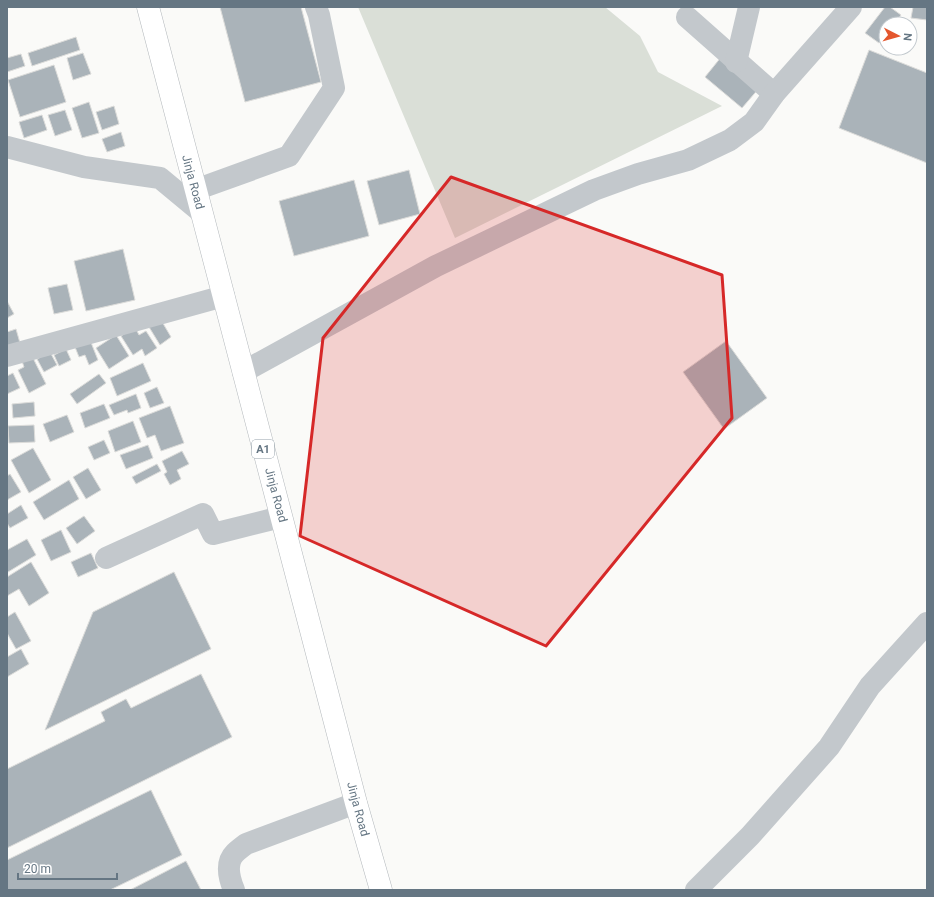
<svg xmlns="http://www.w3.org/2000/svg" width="934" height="897" viewBox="0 0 934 897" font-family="Roboto,sans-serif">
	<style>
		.green { fill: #dadfd7 }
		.building { fill: #aab3b9; stroke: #dcdcda }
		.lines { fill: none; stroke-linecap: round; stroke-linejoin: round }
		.highway-casing { stroke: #b4b9bd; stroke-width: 23 }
		.minor { stroke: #c3c8cc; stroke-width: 22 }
		.highway { stroke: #fff; stroke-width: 22 }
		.marked { fill: #d62828; fill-opacity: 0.2; stroke: #d62828; stroke-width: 3; stroke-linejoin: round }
		.labels { text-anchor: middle; stroke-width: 4; stroke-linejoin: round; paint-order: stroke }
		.shield { fill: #fff; stroke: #939fa8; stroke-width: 1 }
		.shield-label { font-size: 11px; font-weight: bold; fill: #657683 }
		.street-label { font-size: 12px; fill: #657683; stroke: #fff }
	</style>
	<rect width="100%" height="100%" fill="#fafaf8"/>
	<path class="green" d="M358,7h247l35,29 18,36 64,34 -267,132z"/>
	<g class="building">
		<path d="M220,7h81l20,75 -76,20z"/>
		<path d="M885,7h5l11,8 -7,9h-8v10l-7,9 -14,-10z"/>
		<path d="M913,7h14v13l-16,-2z"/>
		<path d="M76,37l4,13 -48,16 -4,-13z"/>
		<path d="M869,50l58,23v90l-88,-35z"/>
		<path d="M83,53l8,21 -18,6 -6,-22z"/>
		<path d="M21,54l4,12 -18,6v-14z"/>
		<path d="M722,56l38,31 -18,21 -37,-31z"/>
		<path d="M54,65l12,37 -46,15 -12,-37z"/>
		<path d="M89,102l10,31 -17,5 -10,-30z"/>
		<path d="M114,106l5,18 -17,6 -6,-18z"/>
		<path d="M65,110l7,20 -17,6 -7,-21z"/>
		<path d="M42,115l5,15 -23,8 -5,-16z"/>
		<path d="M121,132l4,14 -18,6 -5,-13z"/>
		<path d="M409,170l11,44 -41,11 -12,-44z"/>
		<path d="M354,180l15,56 -75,20 -15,-55z"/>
		<path d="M123,249l12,51 -49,11 -12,-50z"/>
		<path d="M67,284l6,26 -19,4 -6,-26z"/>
		<path d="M7,301l7,13 -7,4z"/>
		<path d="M161,320l10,17 -11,8 -11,-18z"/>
		<path d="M135,327l4,8 7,-4 11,17 -12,8 -3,-7 -9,6 -12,-19z"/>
		<path d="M16,329l4,14 -13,3v-14z"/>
		<path d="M116,335l13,21 -20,13 -13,-21z"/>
		<path d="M90,340l8,20 -9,5 -4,-10 -6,2 -4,-10z"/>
		<path d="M726,341l41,57 -43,31 -41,-57z"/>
		<path d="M66,349l5,11 -12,6 -5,-11z"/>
		<path d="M50,352l7,13 -13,7 -7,-13z"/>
		<path d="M32,356l14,28 -17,9 -11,-23 6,-3 -2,-6z"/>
		<path d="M143,363l8,18 -34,15 -7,-18z"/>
		<path d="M13,373l7,15 -13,6v-18z"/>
		<path d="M99,374l7,9 -29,21 -7,-10z"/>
		<path d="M157,387l7,16 -14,5 -6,-15z"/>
		<path d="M136,394l5,14 -13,5 -1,-3 -13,5 -5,-10z"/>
		<path d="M34,402l1,14 -22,2 -1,-14z"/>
		<path d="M104,404l6,14 -25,10 -5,-15z"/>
		<path d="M170,406l14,37 -23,8 -6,-16 -8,3 -8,-20z"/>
		<path d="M67,415l7,17 -24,10 -7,-18z"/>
		<path d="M133,421l8,21 -26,10 -7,-21z"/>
		<path d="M34,425l1,17 -26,1 -1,-17z"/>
		<path d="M104,440l6,13 -16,7 -6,-13z"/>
		<path d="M148,445l5,13 -27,11 -6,-14z"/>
		<path d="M33,448l18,32 -22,13 -18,-33z"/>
		<path d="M182,451l7,13 -12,6 4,9 -11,6 -6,-11 3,-2 -5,-11z"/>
		<path d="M157,464l4,7 -25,13 -4,-7z"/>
		<path d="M88,468l13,22 -15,9 -13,-22z"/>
		<path d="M10,474l11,18 -14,8v-24z"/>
		<path d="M69,480l10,19 -35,21 -11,-18z"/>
		<path d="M21,505l7,13 -18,10 -3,-5v-9z"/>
		<path d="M84,516l11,15 -18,13 -11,-16z"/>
		<path d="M61,530l10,22 -20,9 -10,-21z"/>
		<path d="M27,539l9,16 -28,17 -1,-2v-20z"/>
		<path d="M91,553l7,15 -20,9 -7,-15z"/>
		<path d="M31,562l18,31 -20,13 -10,-17 -12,7v-19z"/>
		<path d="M174,572l37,77 -166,81 48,-118z"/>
		<path d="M15,612l16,29 -15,8 -9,-16v-16z"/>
		<path d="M21,649l8,15 -22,13v-20z"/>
		<path d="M201,674l31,63 -225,111v-79l98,-48 -4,-9 25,-13 5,9z"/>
		<path d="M151,790l31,65 -72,35h-103v-30z"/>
		<path d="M186,861l15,29h-71z"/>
	</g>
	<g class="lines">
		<g class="highway-casing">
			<path id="highway" d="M148,7l153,585 55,211 25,87"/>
		</g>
		<g class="minor">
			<path d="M687,17l87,77"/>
			<path d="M736,62l13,-55"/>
			<path d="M7,147l77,20 76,11 41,34"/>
			<path d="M195,190l94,-34 45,-68 -15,-73 -3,-8"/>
			<path d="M7,356l217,-60"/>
			<path d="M243,372l193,-106 158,-76 44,-16 50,-14 42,-20 24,-18 20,-28 77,-87"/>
			<path d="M106,558l97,-44 10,20 68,-17"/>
			<path d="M234,890c-5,-12 -9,-27 1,-37 3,-3 7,-6 11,-9l110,-41"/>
			<path d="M696,890l54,-54 79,-89 41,-61 57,-63"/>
		</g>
		<use href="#highway" class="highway"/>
	</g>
	<path class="marked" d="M451,177l271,98 10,143 -186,228 -246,-110 23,-198z"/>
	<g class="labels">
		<rect class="shield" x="252" y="440" width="22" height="18" rx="3"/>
		<g class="shield-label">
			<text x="263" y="453">A1</text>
		</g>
		<g class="street-label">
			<text transform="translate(193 182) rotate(75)" y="4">Jinja Road</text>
			<text transform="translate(276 495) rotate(75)" y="4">Jinja Road</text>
			<text transform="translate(358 809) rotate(75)" y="4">Jinja Road</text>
		</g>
	</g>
	<rect width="934" height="897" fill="none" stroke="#657683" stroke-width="16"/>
	<g transform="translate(898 36) rotate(96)"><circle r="19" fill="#ffffff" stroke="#c1c8cd"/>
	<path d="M0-3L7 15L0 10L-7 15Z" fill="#e4572e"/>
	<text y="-6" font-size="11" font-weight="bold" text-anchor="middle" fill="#657683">N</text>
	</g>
	<path d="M18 873v6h99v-6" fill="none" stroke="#657683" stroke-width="2"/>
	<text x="24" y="873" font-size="12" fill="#657683" stroke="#ffffff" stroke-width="3" paint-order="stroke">20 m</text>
</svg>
